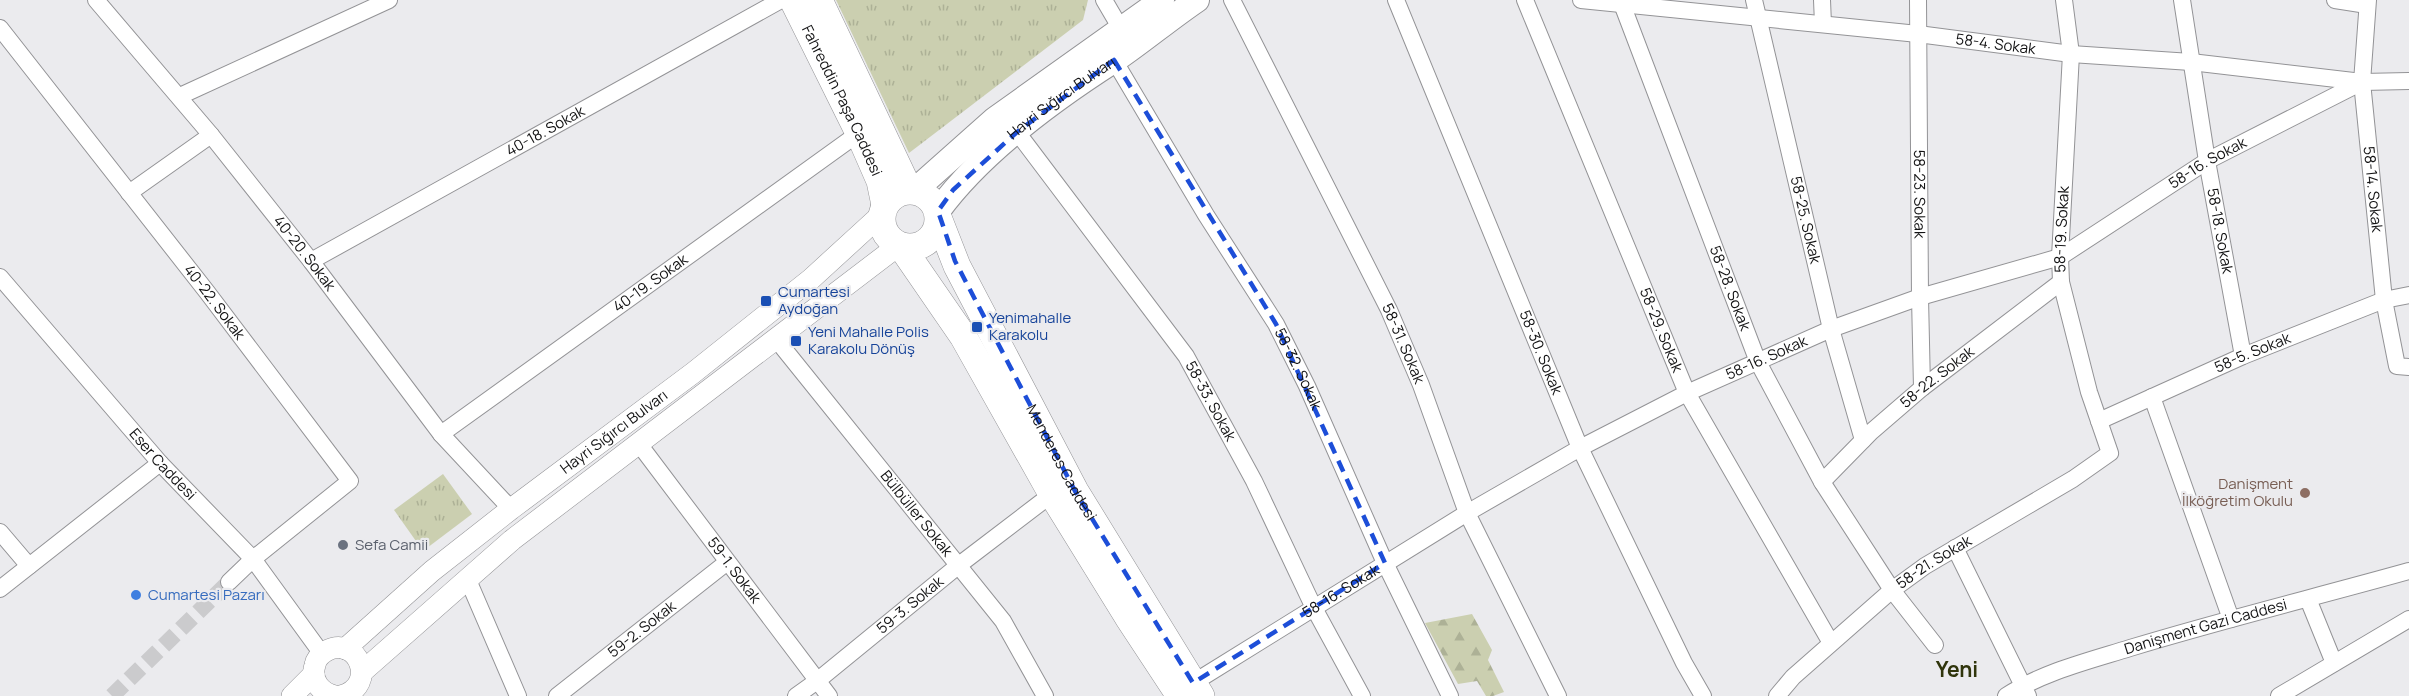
<svg xmlns="http://www.w3.org/2000/svg" width="2409" height="696" viewBox="0 0 2409 696" font-family="Manrope,sans-serif">
	<style>
		.forest { fill: url(#forest-firs) }
		.park { fill: url(#park-tufts) }
		.lines { fill: none; stroke-linecap: round; stroke-linejoin: round }
		.minor-tunnel { stroke: #cbcbcd; stroke-width: 16; stroke-dasharray: 16 8; stroke-linecap: butt }
		.minor-casing { stroke: #939396; stroke-width: 18 }
		.tertiary-casing { stroke: #939396; stroke-width: 22 }
		.secondary-casing { stroke: #939396; stroke-width: 26 }
		.primary-casing { stroke: #939396; stroke-width: 28 }
		.minor { stroke: #fff; stroke-width: 16 }
		.tertiary { stroke: #fff; stroke-width: 21 }
		.secondary { stroke: #fff; stroke-width: 24 }
		.primary { stroke: #fff; stroke-width: 27 }
		.marked { fill: none; stroke: #1d4ed8; stroke-width: 4.5; stroke-dasharray: 12 8; stroke-linejoin: round }
		.transit-dot { fill: #1a4fb4; stroke: #ebebee; stroke-width: 2 }
		.education-dot { fill: #8d6e63; stroke: #ebebee; stroke-width: 2 }
		.worship-dot { fill: #6b7280; stroke: #ebebee; stroke-width: 2 }
		.shop-dot { fill: #3f7fe0; stroke: #ebebee; stroke-width: 2 }
		.labels { text-anchor: middle; stroke-width: 4.5; stroke-linejoin: round; paint-order: stroke }
		.street-label { font-size: 15px; fill: #131314; stroke: #ebebee }
		.transit-label { font-size: 15px; fill: #164399; stroke: #ebebee; text-anchor: start }
		.education-label { font-size: 15px; fill: #785e54; stroke: #ebebee; text-anchor: end }
		.worship-label { font-size: 15px; fill: #5b616d; stroke: #ebebee; text-anchor: start }
		.shop-label { font-size: 15px; fill: #366cbe; stroke: #ebebee; text-anchor: start }
		.district-label { font-size: 21px; font-weight: bold; fill: #30350c; stroke: #ebebee }
	</style>
	<defs>
		<pattern id="forest-firs" width="22" height="20" patternUnits="userSpaceOnUse" patternTransform="scale(1.5)"><rect width="22" height="20" fill="#cbcfb0"/><path d="M5 1l3.5 6h-7zM16 11l3.5 6h-7z" fill="#adb196"/></pattern>
		<pattern id="park-tufts" width="24" height="20" patternUnits="userSpaceOnUse" patternTransform="scale(1.5)"><rect width="24" height="20" fill="#cbcfb0"/><path d="M3 7l-1-3M5 7V3M7 7l1-3M15 17l-1-3M17 17v-4M19 17l1-3" fill="none" stroke="#adb196"/></pattern>
	</defs>
	<rect width="100%" height="100%" fill="#ebebee"/>
	<path class="forest" d="M1472,614l20,36 -4,10 16,32 -11,4h-7l-9,-15 -19,3 -33,-61z"/>
	<g class="park">
		<path d="M836,0h252l-5,20 -174,133z"/>
		<path d="M443,474l29,40 -49,37 -29,-41z"/>
	</g>
	<g class="lines">
		<path class="minor-tunnel" d="M112,696l117,-114"/>
		<g class="minor-casing">
			<g id="minor">
				<path id="s1" d="M96,0l115,135 100,126 130,173 70,75"/>
				<path d="M1104,0l17,29"/>
				<path id="s2" d="M1232,0l157,310 32,75 46,128 91,183"/>
				<path id="s3" d="M1396,0l184,448 104,215 19,33"/>
				<path id="s4" d="M1525,0l162,393 144,250"/>
				<path id="s5" d="M1581,0l337,34 153,20 120,8 171,20 47,-1"/>
				<path id="s6" d="M1754,0l77,329 32,111"/>
				<path d="M1822,0l1,24"/>
				<path id="s7" d="M1918,0l2,297 2,91"/>
				<path id="s8" d="M2182,0l25,161 36,195"/>
				<path d="M2335,0l32,5"/>
				<path id="s9" d="M2368,0l-6,82 22,218 13,66 12,1"/>
				<path id="s10" d="M1622,4l136,358 64,120 70,108 43,55"/>
				<path id="s11" d="M0,28l207,264 143,189 -97,78 -24,23"/>
				<path id="s12" d="M1114,60l92,155 70,109 31,62 78,177 65,133"/>
				<path d="M180,96l209,-96"/>
				<path id="s13" d="M1017,132l169,224 68,125 60,127 48,88"/>
				<path d="M129,193l82,-58"/>
				<path id="s14" d="M311,261l470,-261"/>
				<path id="s15" d="M0,277l160,186 93,96 69,95"/>
				<path id="s16" d="M776,339l227,282 42,75"/>
				<path d="M2152,397l79,222"/>
				<path id="s17" d="M2099,421l144,-65 141,-56 25,-5"/>
				<path id="s18" d="M441,434l418,-301"/>
				<path id="s19" d="M639,444l190,252"/>
				<path id="s20" d="M1822,482l49,-50 51,-44 139,-106"/>
				<path d="M0,532l29,34"/>
				<path d="M1955,548l73,148"/>
				<path d="M468,580l50,116"/>
				<path d="M0,589l160,-126"/>
				<path d="M2308,599l26,64"/>
				<path id="s21" d="M1193,683l274,-170 113,-65 107,-55 144,-64 89,-32 140,-40 147,-96 155,-79"/>
				<path id="s22" d="M557,696l169,-133"/>
				<path id="s23" d="M796,696l21,-15 142,-116 93,-71"/>
				<path id="s24" d="M1777,696l16,-19 99,-87 33,-24 148,-87 37,-26 -21,-61 -28,-110 -1,-25 11,-203 -7,-54"/>
				<path id="s25" d="M2006,696c37,-24 82,-35 124,-48 92,-28 186,-51 279,-77"/>
				<path d="M2279,696l130,-77"/>
			</g>
		</g>
		<g class="tertiary-casing">
			<g id="tertiary">
				<path id="s26" d="M345,649l87,-78 79,-62 182,-136 118,-94 71,-65"/>
				<path d="M362,672l150,-132 387,-295"/>
				<path d="M292,696l22,-22"/>
				<path d="M335,696c-14,-3 -25,-16 -20,-31 1,-6 6,-11 11,-14 32,-17 53,35 15,45"/>
			</g>
		</g>
		<g class="secondary-casing">
			<g id="secondary">
				<path d="M914,191l81,-72 167,-119"/>
				<path id="s27" d="M938,211c43,-59 116,-112 177,-151 28,-19 54,-41 82,-60"/>
			</g>
		</g>
		<g class="primary-casing">
			<g id="primary">
				<path id="s28" d="M793,0l66,133 21,48 5,24"/>
				<path d="M819,0l90,190"/>
				<circle cx="910" cy="219" r="28"/>
				<path id="s29" d="M939,220l18,46 118,225 126,205"/>
				<path d="M901,246l62,90 89,158 76,123 52,79"/>
			</g>
		</g>
		<use href="#minor" class="minor"/>
		<use href="#tertiary" class="tertiary"/>
		<use href="#secondary" class="secondary"/>
		<use href="#primary" class="primary"/>
	</g>
	<path class="marked" d="M1114,60l162,264 109,239 -192,120 -118,-192 -120,-230 -17,-50 15,-21 64,-58z"/>
	<g class="transit-dot">
		<rect x="760" y="295" width="12" height="12" rx="3"/>
		<rect x="971" y="321" width="12" height="12" rx="3"/>
		<rect x="790" y="335" width="12" height="12" rx="3"/>
	</g>
	<circle class="education-dot" cx="2305" cy="493" r="6"/>
	<circle class="worship-dot" cx="343" cy="545" r="6"/>
	<circle class="shop-dot" cx="136" cy="595" r="6"/>
	<g class="labels">
		<g class="street-label">
			<text dy="5" stroke="none"><textPath href="#s5" startOffset="417">58-4. Sokak</textPath></text>
			<text dy="5" stroke="none"><textPath href="#s27" startOffset="168">Hayri Sığırcı Bulvarı</textPath></text>
			<text dy="5" stroke="none"><textPath href="#s28" startOffset="112">Fahreddin Paşa Caddesi</textPath></text>
			<text dy="5" stroke="none"><textPath href="#s14" startOffset="268">40-18. Sokak</textPath></text>
			<text dy="5" stroke="none"><textPath href="#s21" startOffset="1146">58-16. Sokak</textPath></text>
			<text dy="5" stroke="none"><textPath href="#s9" startOffset="190">58-14. Sokak</textPath></text>
			<text dy="5" stroke="none"><textPath href="#s7" startOffset="194">58-23. Sokak</textPath></text>
			<text dy="5" stroke="none"><textPath href="#s6" startOffset="226">58-25. Sokak</textPath></text>
			<text dy="5" stroke="none"><textPath href="#s24" startOffset="645">58-19. Sokak</textPath></text>
			<text dy="5" stroke="none"><textPath href="#s8" startOffset="234">58-18. Sokak</textPath></text>
			<text dy="5" stroke="none"><textPath href="#s1" startOffset="328">40-20. Sokak</textPath></text>
			<text dy="5" stroke="none"><textPath href="#s18" startOffset="258">40-19. Sokak</textPath></text>
			<text dy="5" stroke="none"><textPath href="#s10" startOffset="304">58-28. Sokak</textPath></text>
			<text dy="5" stroke="none"><textPath href="#s11" startOffset="348">40-22. Sokak</textPath></text>
			<text dy="5" stroke="none"><textPath href="#s4" startOffset="357">58-29. Sokak</textPath></text>
			<text dy="5" stroke="none"><textPath href="#s2" startOffset="384">58-31. Sokak</textPath></text>
			<text dy="5" stroke="none"><textPath href="#s3" startOffset="381">58-30. Sokak</textPath></text>
			<text dy="5" stroke="none"><textPath href="#s17" startOffset="168">58-5. Sokak</textPath></text>
			<text dy="5" stroke="none"><textPath href="#s21" startOffset="660">58-16. Sokak</textPath></text>
			<text dy="5" stroke="none"><textPath href="#s12" startOffset="360">58-32. Sokak</textPath></text>
			<text dy="5" stroke="none"><textPath href="#s20" startOffset="156">58-22. Sokak</textPath></text>
			<text dy="5" stroke="none"><textPath href="#s13" startOffset="332">58-33. Sokak</textPath></text>
			<text dy="5" stroke="none"><textPath href="#s26" startOffset="346">Hayri Sığırcı Bulvarı</textPath></text>
			<text dy="5" stroke="none"><textPath href="#s29" startOffset="272">Menderes Caddesi</textPath></text>
			<text dy="5" stroke="none"><textPath href="#s15" startOffset="248">Eser Caddesi</textPath></text>
			<text dy="5" stroke="none"><textPath href="#s16" startOffset="224">Bülbüller Sokak</textPath></text>
			<text dy="5" stroke="none"><textPath href="#s24" startOffset="207">58-21. Sokak</textPath></text>
			<text dy="5" stroke="none"><textPath href="#s19" startOffset="158">59-1. Sokak</textPath></text>
			<text dy="5" stroke="none"><textPath href="#s21" startOffset="174">58-16. Sokak</textPath></text>
			<text dy="5" stroke="none"><textPath href="#s23" startOffset="146">59-3. Sokak</textPath></text>
			<text dy="5" stroke="none"><textPath href="#s25" startOffset="212">Danişment Gazi Caddesi</textPath></text>
			<text dy="5" stroke="none"><textPath href="#s22" startOffset="108">59-2. Sokak</textPath></text>
		</g>
		<g class="transit-label">
			<text x="778" y="297">Cumartesi<tspan x="778" dy="17">Aydoğan</tspan></text>
			<text x="989" y="323">Yenimahalle<tspan x="989" dy="17">Karakolu</tspan></text>
			<text x="808" y="337">Yeni Mahalle Polis<tspan x="808" dy="17">Karakolu Dönüş</tspan></text>
		</g>
		<g class="education-label">
			<text x="2293" y="489">Danişment<tspan x="2293" dy="17">İlköğretim Okulu</tspan></text>
		</g>
		<g class="worship-label">
			<text x="355" y="550">Sefa Camii</text>
		</g>
		<g class="shop-label">
			<text x="148" y="600">Cumartesi Pazarı</text>
		</g>
		<g class="district-label">
			<text x="1957" y="677">Yeni</text>
		</g>
	</g>
</svg>
